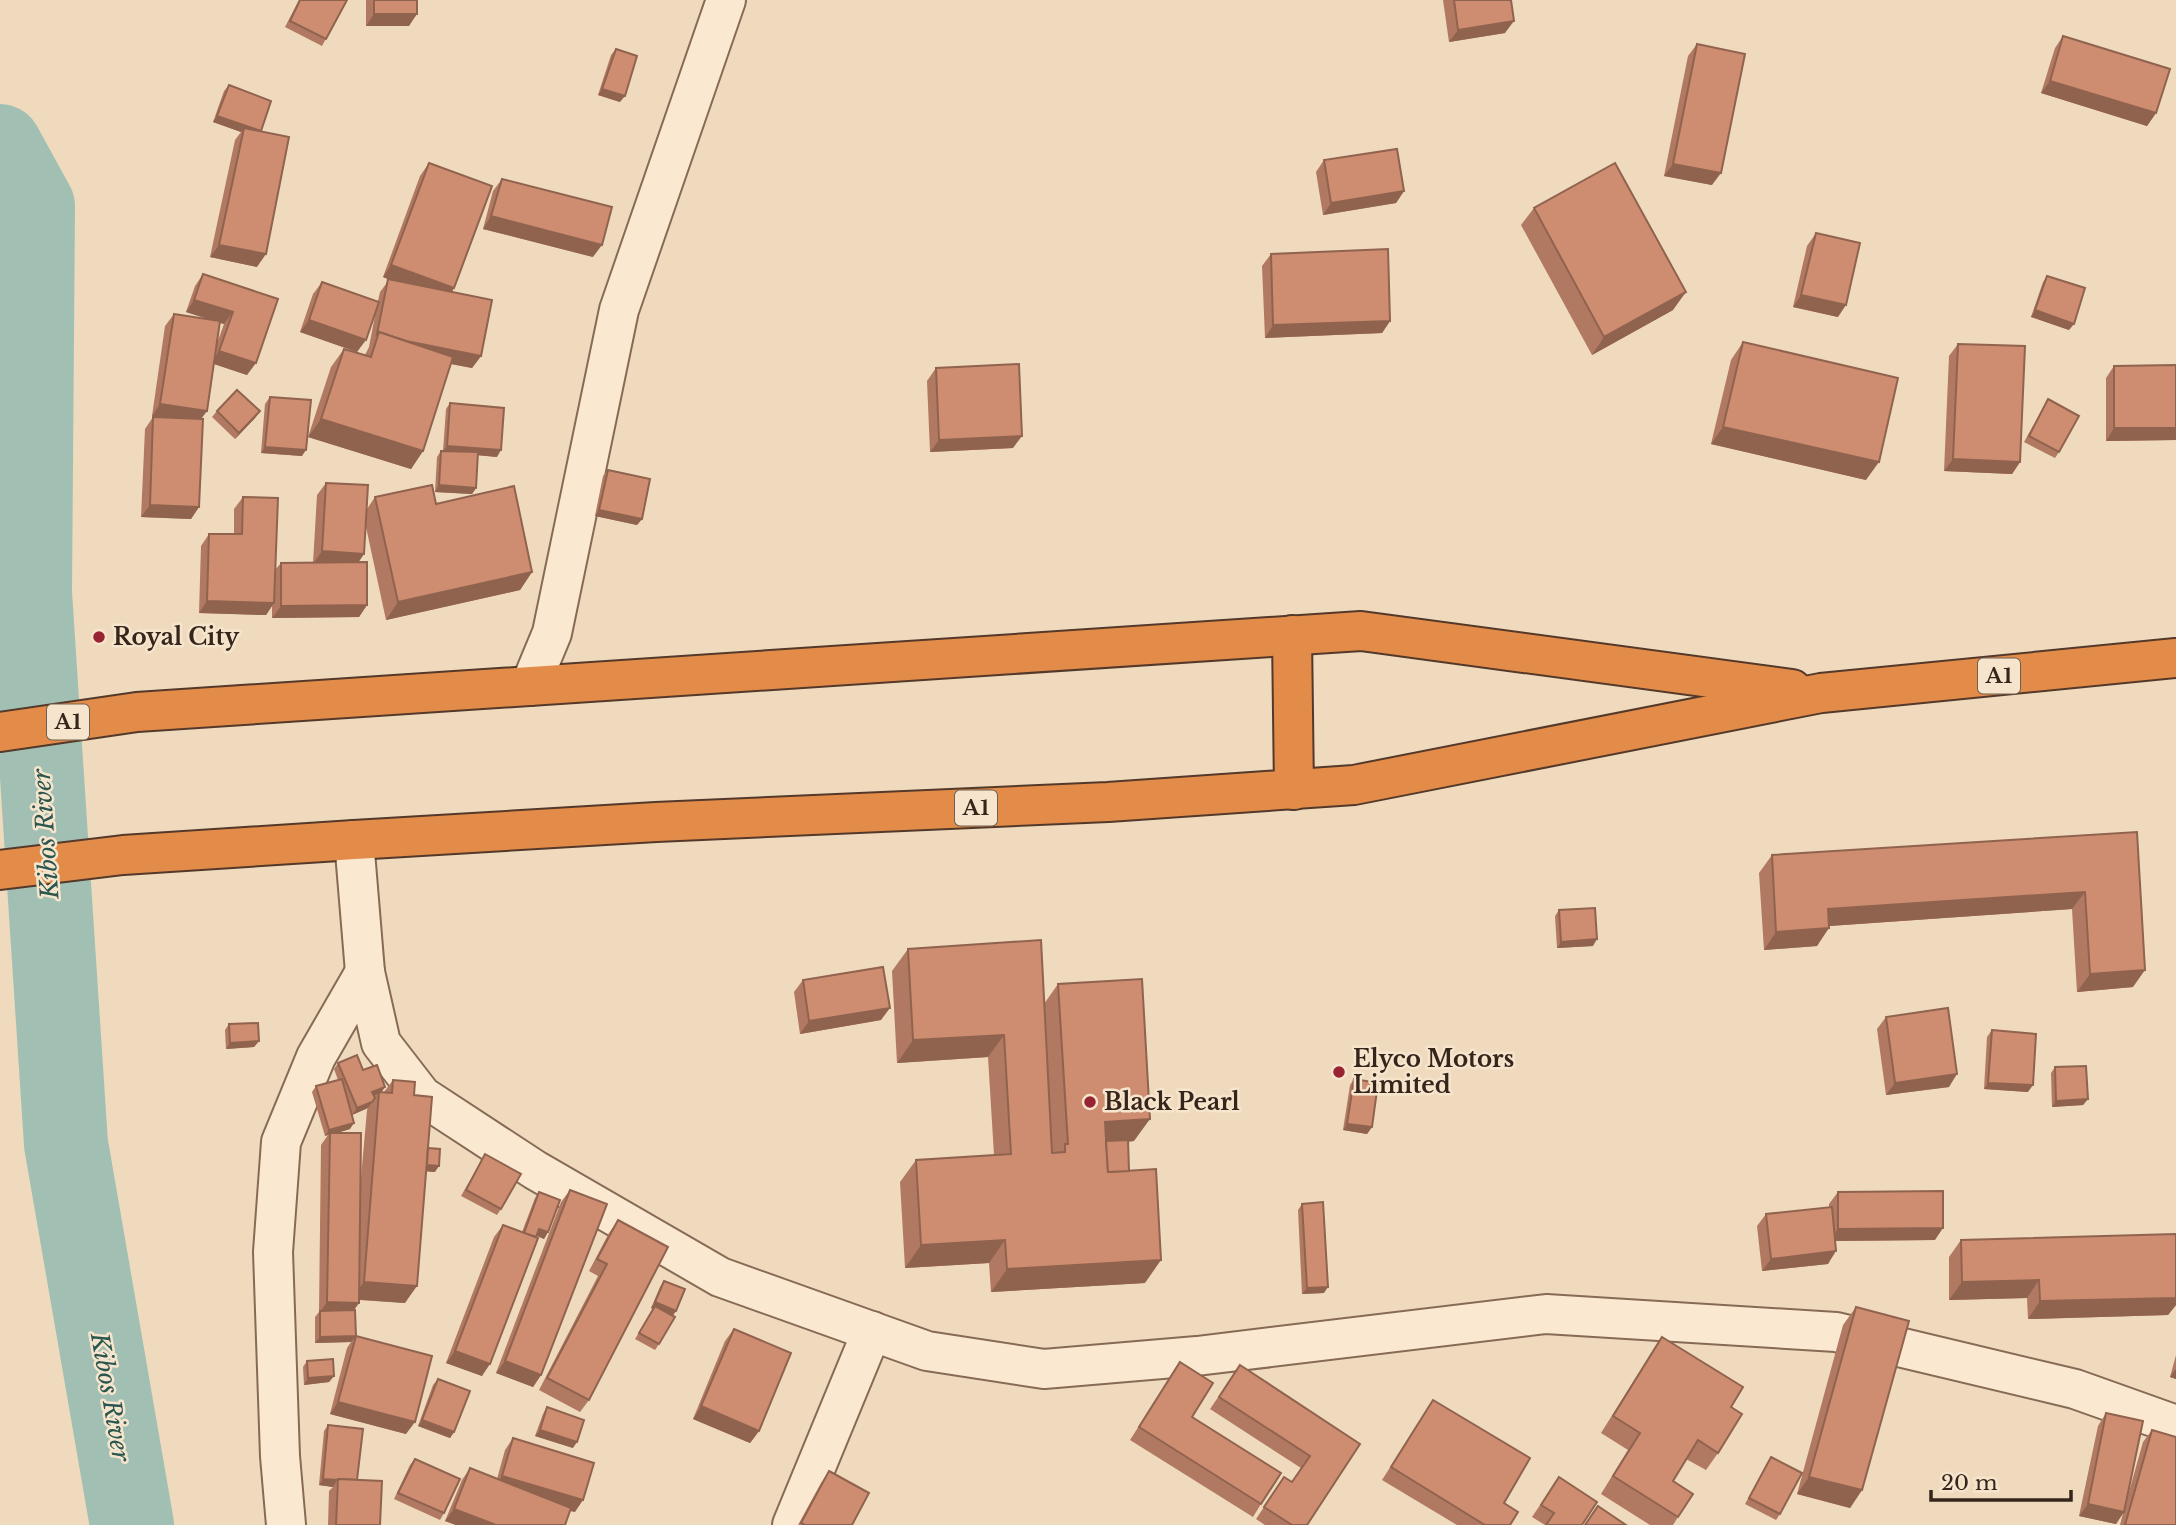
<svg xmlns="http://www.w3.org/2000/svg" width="2176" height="1525" viewBox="0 0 2176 1525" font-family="'Libre Baskerville',serif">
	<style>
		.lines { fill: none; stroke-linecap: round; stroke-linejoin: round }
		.river { stroke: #a1c0b3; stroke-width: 84 }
		.minor-casing { stroke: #876a56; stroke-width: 42 }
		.highway-casing { stroke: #54392a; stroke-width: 42 }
		.minor { stroke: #fae8d0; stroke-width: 38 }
		.highway { stroke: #e38c49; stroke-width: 38 }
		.wall { fill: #b17961; fill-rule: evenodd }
		.shaded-wall { fill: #90634f }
		.building { fill: #ce8d71; stroke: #90634f; stroke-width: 2 }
		.poi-dot { fill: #982433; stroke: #f6e5cc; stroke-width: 2.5 }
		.labels { text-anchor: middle; stroke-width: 5; stroke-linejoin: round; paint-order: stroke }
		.shield { fill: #f6e5cc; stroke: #705f50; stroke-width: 2 }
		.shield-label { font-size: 21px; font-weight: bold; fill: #36251b }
		.poi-label { font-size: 23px; font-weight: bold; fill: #36251b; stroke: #f6e5cc; text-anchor: start }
		.water-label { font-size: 24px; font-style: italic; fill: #29564e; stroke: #f6e5cc }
	</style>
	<rect width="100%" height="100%" fill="#efdabd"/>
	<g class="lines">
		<path class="river" d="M0,146l33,60 -3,387 36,551 66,381"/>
		<g class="minor-casing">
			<g id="minor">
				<path d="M530,686l22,-53 67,-323 107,-310"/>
				<path d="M354,840l11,132 16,71 41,53 113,74 185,107 207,74 117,18 153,-13 349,-42 290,18 239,57 101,36"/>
				<path d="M286,1525l-6,-69 -7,-204 8,-110 35,-85 49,-85"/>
				<path d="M792,1525l80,-194"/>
			</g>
		</g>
		<g class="highway-casing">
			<g id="highway">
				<path d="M1292,635l2,155"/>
				<path d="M0,732l137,-20 1224,-81 431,58"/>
				<path d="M0,870l123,-15 231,-15 302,-18 452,-20 246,-17 467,-92 355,-35"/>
			</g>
		</g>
		<use href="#minor" class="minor"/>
		<use href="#highway" class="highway"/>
	</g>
	<g class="wall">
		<path d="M299,0h48l-25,46 -37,-19z"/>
		<path d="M366,0h51l-8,26h-43z"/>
		<path d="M1443,0h68l-6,33 -56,9z"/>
		<path d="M2063,36l93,77 -9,13 -106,-33 14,-45z"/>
		<path d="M1697,44l15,141 -48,-9 24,-120z"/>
		<path d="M616,49l4,53 -22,-7 13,-40z"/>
		<path d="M229,85l32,46 -4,136 -47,-10 25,-117 6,-8 -28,-10 11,-31z"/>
		<path d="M1324,160l80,31 -8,12 -73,12 -7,-43z"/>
		<path d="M429,163l25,125 -2,4 29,64 -9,12 -21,-4 -28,87 -12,18 -103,-32 23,-70 13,-18 21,6 4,-8 7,-37 -19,42 -57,-20 13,-38 9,-12 56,19 2,-9 9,-12 -6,-3 37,-101z"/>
		<path d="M502,179l91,78 -110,-28 10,-38z"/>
		<path d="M1534,208l139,102 -81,45 -71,-130z"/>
		<path d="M1816,233l22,84 -45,-10 14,-61z"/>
		<path d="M1271,254l119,67 -8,12 -117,5 -3,-72z"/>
		<path d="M203,274l75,25 -31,76 -33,-11 -7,47 -6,7 -2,89 -8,12 -50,-2 4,-88 8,-12h6l-7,-1 13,-90 9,-12 34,5 -22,-7 9,-26zM220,323l4,1 -8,22z"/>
		<path d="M2047,276l22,54 -38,-13 12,-35z"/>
		<path d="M1743,342l123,138 -155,-36 20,-84z"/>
		<path d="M1958,344l62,118 -8,12 -68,-3 5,-115z"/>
		<path d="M2176,365v75l-70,1v-63l8,-12z"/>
		<path d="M936,368l77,80 -83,4 -3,-71z"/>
		<path d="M270,397l32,59 -41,-3 4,-49z"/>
		<path d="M2048,399l11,53 -4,6 -31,-16z"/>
		<path d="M450,403l47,54 -19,-2 -2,33 -4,6 -37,-2 2,-35 4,-6h2l3,-42z"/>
		<path d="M217,411h43l-5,7 -20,21 -23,-22z"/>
		<path d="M608,470l34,49 -5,6 -42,-9 8,-40z"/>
		<path d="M326,483l41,26 8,-12 61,7 96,68 -12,18 -134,30 -20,-93 -2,27 -6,8 9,43 -8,12 -87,1v-12l-6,9 -67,-2 2,-67 8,-12h25v-25l9,-12 32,73 6,-7h32l4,-68z"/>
		<path d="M2137,832l-4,155 -56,5 -5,-83 -243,17 -12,20 -53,4 -5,-77 13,-18z"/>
		<path d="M1559,910l34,36 -36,2 -2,-32z"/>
		<path d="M908,949l136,55 14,-20 76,157 -6,1 1,29 16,112 -154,9 -2,-29 -84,5 -5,-86 16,-22 78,-5 -6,-98 -91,6 -5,-92z"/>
		<path d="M803,980l78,40 -81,14 -6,-42z"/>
		<path d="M1886,1017l63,70 -63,8 -9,-66z"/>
		<path d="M229,1024l30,17 -5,6 -28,2 -1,-19z"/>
		<path d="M1992,1030l36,62 -44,-3 3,-52z"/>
		<path d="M338,1063l25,7 22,17 -4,5h3l9,-12 21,15 21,77 -9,-1 -21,132 -46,-3v3l-5,7 2,26 50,98 -76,-20 17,-66 4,-6 -36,1v-26l4,-5 2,-167 7,-10 -3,1 -13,-44 4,-6 22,-6 -4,-11zM368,1108l-1,2 -7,79 -23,-56 13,-4 2,-14z"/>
		<path d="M2055,1067l33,32 -5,6 -31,2 -1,-34z"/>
		<path d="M1354,1079l18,48 -5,7 -24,-4 7,-45z"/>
		<path d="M485,1154l16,55 -4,6 -36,-19z"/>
		<path d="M570,1190l-29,185 -8,12 -37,-14 65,-171z"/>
		<path d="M539,1192l9,40 -4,7 -7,-3 -55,140 -36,-13 48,-126 9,-12 19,7 13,-34z"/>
		<path d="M1838,1192l97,48 -100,1 -7,23 -66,7 -5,-45 9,-12 63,-7v-3z"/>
		<path d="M1302,1204l22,89 -22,1 -4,-84z"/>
		<path d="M618,1220l-29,180 -9,12 -41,-22 59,-114 -9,-5 20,-38z"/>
		<path d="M2176,1234v71l-8,10 -140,4 -1,-21 -78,2v-43l12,-17z"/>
		<path d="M664,1281l12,30 -4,5 -13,28 -4,6 -20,-11 18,-30 -2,-1 9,-21z"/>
		<path d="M1856,1307l6,183 -12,18 -53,-14 46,-169z"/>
		<path d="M734,1329l25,102 -9,12 -57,-24 32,-78z"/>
		<path d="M1662,1337l69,70 -13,46 -12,17 -20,-11 -13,22 5,36 -5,8h-23l-49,-31 27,-44 -27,-17 49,-78z"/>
		<path d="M2176,1355v24l-6,-2z"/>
		<path d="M307,1361l27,15 -5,6 -25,3 -1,-18z"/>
		<path d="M1180,1362l12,55 69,87 -8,13 -123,-77z"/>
		<path d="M1240,1365l120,79 -53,81h-42l-9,-6 28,-42 8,5 9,-14 -91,-59z"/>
		<path d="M438,1379l16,53 -4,6 -32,-12 15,-41z"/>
		<path d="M1433,1400l71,103 6,22h-53l-75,-45z"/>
		<path d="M547,1407l26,41 -38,-12 8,-22z"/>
		<path d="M2106,1413l19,93 18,-64 9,-12 24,95h-56l3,-12 -7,11 -37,-8 19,-90z"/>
		<path d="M328,1425l29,55 23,45h-52l1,-34 4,-4 -14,-2 5,-54z"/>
		<path d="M513,1438l62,74 -5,-1 -5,14h-109l-11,-4 17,-41 8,-12 27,11 8,-29z"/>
		<path d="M1771,1457l9,57 -4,6 -31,-16z"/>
		<path d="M415,1459l29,54 -4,7 -46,-21 16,-34z"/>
		<path d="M829,1471l23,54h-54l23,-42z"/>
		<path d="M1559,1477l23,48h-37l-13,-8z"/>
	</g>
	<g class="shaded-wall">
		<path d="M374,14h43l-8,12h-43z"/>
		<path d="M1514,21l-9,12 -56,9 9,-12z"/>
		<path d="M2050,81l106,32 -9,13 -106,-33z"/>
		<path d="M602,89l23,7 -5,6 -22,-7z"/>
		<path d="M217,116l44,15 -17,-3 -3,4 -28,-10z"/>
		<path d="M1673,164l48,9 -9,12 -48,-9z"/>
		<path d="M1404,191l-8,12 -73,12 8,-12z"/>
		<path d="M491,216l111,29 -9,12 -110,-28z"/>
		<path d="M219,245l47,9 -9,13 -47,-10z"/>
		<path d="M391,265l63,23 -8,12 -63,-23z"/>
		<path d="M1686,292l-13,18 -81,45 12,-18z"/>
		<path d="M1801,295l45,10 -8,12 -45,-10z"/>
		<path d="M194,300l39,12 -9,12 -38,-12z"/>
		<path d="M2035,310l39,14 -5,6 -38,-13z"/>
		<path d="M309,320l57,20 -9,12 -57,-20z"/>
		<path d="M1390,321l-8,12 -117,5 8,-13z"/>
		<path d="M378,336l103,20 -9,12 -99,-19z"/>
		<path d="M219,351l37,12 -9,12 -36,-12z"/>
		<path d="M160,404l47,7 -9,12 -46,-7z"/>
		<path d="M260,411l-5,7 -20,21 4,-6z"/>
		<path d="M321,419l102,32 -12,18 -103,-32z"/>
		<path d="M1723,427l156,35 -13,18 -155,-36z"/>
		<path d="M2114,428h62v12l-70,1z"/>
		<path d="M1022,436l-9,12 -83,4 9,-12z"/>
		<path d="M447,446l54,4 -4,7 -55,-5z"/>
		<path d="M265,447l41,3 -4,6 -41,-3z"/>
		<path d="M1953,459l67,3 -8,12 -68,-3z"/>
		<path d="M439,485l37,3 -4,6 -37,-2z"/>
		<path d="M150,505l49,2 -8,12 -50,-2z"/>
		<path d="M599,510l43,9 -5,6 -42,-9z"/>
		<path d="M322,551l42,3 -8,12 -43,-2z"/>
		<path d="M532,572l-12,18 -134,30 12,-18z"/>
		<path d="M207,601l67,2 -8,12 -67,-2z"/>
		<path d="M367,605l-8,12 -87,1 9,-12z"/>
		<path d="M2085,892l-13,17 -257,18 13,-18z"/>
		<path d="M1829,928l-12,18 -53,4 12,-18z"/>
		<path d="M1597,939l-4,7 -36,2 4,-6z"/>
		<path d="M2145,970l-12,17 -56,5 13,-18z"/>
		<path d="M890,1008l-9,12 -81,14 9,-13z"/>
		<path d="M1004,1035l-16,22 -91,6 16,-23z"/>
		<path d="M259,1041l-5,6 -28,2 4,-6z"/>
		<path d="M1957,1074l-8,13 -63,8 9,-12z"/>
		<path d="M1988,1083l45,2 -5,7 -44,-3z"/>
		<path d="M385,1087l-4,6 -2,-1 -1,2 -10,4 4,-6z"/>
		<path d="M2088,1099l-5,6 -31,2 4,-6z"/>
		<path d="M372,1102l-4,6 -16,7 5,-7z"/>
		<path d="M1150,1119l-16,22 -34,2 5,-21z"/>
		<path d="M354,1123l-4,6 -20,6v-2l-2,2 -3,1 4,-6z"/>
		<path d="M1347,1124l25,3 -5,7 -24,-4z"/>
		<path d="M426,1164l13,2 -4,6 -14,-1z"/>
		<path d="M1943,1228l-8,12 -106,1 9,-12z"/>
		<path d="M539,1229l9,3 -4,7 -9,-4z"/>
		<path d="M1005,1240l-16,23 -84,5 16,-23z"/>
		<path d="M1836,1251l-8,13 -66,7 9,-12z"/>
		<path d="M1161,1260l-16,23 -154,9 16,-23z"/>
		<path d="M2039,1280l-12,18 -78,2 13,-18z"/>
		<path d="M364,1282l53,4 -12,17 -54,-4z"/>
		<path d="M1328,1287l-4,6 -22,1 5,-6z"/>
		<path d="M2176,1298v7l-8,10 -140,4 12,-18z"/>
		<path d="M327,1302l32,1 -9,12 -31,-1z"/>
		<path d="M655,1302l21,9 -4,6 -21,-9z"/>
		<path d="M356,1336l-5,6 -36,1 5,-6z"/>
		<path d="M455,1351l35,13 -8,12 -36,-13z"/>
		<path d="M505,1361l36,14 -8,12 -37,-14z"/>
		<path d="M2176,1369v10l-6,-2z"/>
		<path d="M334,1376l-5,6 -25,3 4,-7z"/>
		<path d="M338,1402l77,20 -9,12 -76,-20z"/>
		<path d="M701,1406l58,25 -9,12 -57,-24z"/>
		<path d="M422,1420l32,12 -4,6 -32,-12z"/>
		<path d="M540,1430l37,12 -4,6 -38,-12z"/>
		<path d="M502,1476l81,24 -8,12 -81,-24z"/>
		<path d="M1809,1477l53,13 -12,18 -53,-14z"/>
		<path d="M323,1479l14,1 -4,7 -14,-2z"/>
		<path d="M2088,1504l36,8 -8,12 -37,-8z"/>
		<path d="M454,1509l42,16h-40l-11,-4z"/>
	</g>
	<g class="building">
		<path d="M300,0h47l-21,39 -36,-18z"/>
		<rect x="374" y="0" width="43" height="14"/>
		<path d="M1454,0h57l3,21 -56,9z"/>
		<path d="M2063,36l107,33 -14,44 -106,-32z"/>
		<path d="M1697,44l48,10 -24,119 -48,-9z"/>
		<path d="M616,49l21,7 -12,40 -23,-7z"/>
		<path d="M229,85l42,16 -10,30 -44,-15z"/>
		<path d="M244,128l45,9 -23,117 -47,-9z"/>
		<path d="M1397,149l7,42 -73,12 -7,-43z"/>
		<path d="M429,163l63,23 -38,102 -63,-23z"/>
		<path d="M1615,163l71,129 -82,45 -70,-129z"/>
		<path d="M502,179l110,28 -10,38 -111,-29z"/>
		<path d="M1816,233l44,10 -14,62 -45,-10z"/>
		<path d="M1388,249l2,72 -117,4 -2,-71z"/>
		<path d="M203,274l75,25 -22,64 -37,-12 14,-39 -39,-12z"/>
		<path d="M2047,276l38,12 -11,36 -39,-14z"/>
		<path d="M388,279l104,21 -11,56 -75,-15 -27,-9 -2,2z"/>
		<path d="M322,282l57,20 -13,38 -57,-20z"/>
		<path d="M174,314l46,7 -13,90 -47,-7z"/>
		<path d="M379,332l74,25 -30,94 -102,-32 23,-70 27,8z"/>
		<path d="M1743,342l155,36 -19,84 -156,-35z"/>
		<path d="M1958,344l67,2 -5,116 -67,-3z"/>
		<path d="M1019,364l3,72 -83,4 -3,-72z"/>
		<path d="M2176,365v63h-62v-62z"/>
		<path d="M237,390l23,21 -21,22 -22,-22z"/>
		<path d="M270,397l41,3 -5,50 -41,-3z"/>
		<path d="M2048,399l31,17 -20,36 -30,-16z"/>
		<path d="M450,403l54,5 -3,42 -54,-4z"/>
		<path d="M153,417l50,2 -4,88 -49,-2z"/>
		<path d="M441,451l37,1 -2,36 -37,-3z"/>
		<path d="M608,470l42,9 -8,40 -43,-9z"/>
		<path d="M326,483l42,2 -4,69 -42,-3z"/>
		<path d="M432,485l4,19 78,-18 18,86 -134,30 -23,-105z"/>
		<path d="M243,497l35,1 -4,105 -67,-2 2,-67h33z"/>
		<path d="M367,562v43l-86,1v-43z"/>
		<path d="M2137,832l8,138 -55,4 -5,-82 -257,17 1,19 -53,4 -4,-77z"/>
		<path d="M1595,908l2,31 -36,3 -2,-32z"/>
		<path d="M1041,940l11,213 13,-1v-8h3l-10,-160 84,-5 8,140 -45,3 3,50 48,-3 5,91 -154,9 -2,-29 -84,5 -5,-85 95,-6 -7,-119 -91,5 -5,-91z"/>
		<path d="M883,967l7,41 -81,13 -6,-41z"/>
		<path d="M1948,1008l9,66 -62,9 -9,-66z"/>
		<path d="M258,1023l1,18 -29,2 -1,-19z"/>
		<path d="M1992,1030l44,4 -3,51 -45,-2z"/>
		<path d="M357,1055l6,15 14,-5 8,22 -13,5 3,6 -3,4 -15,6 -19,-45z"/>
		<path d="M2086,1066l2,33 -32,2 -1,-34z"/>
		<path d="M342,1079l12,44 -25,7 -13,-44z"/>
		<path d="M1354,1079l24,4 -6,44 -25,-3z"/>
		<path d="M393,1080l22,2 -1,13 18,2 -15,189 -53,-4 15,-190 13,1z"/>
		<path d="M330,1133h31l-2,170 -32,-1z"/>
		<path d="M1128,1140l1,31 -21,1 -2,-31z"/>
		<path d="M428,1148l12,1 -1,17 -12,-1z"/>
		<path d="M485,1154l36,20 -20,35 -35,-19z"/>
		<path d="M570,1190l37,14 -66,171 -36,-14z"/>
		<path d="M1943,1191v37l-105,1v-37z"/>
		<path d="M539,1192l21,8 -12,32 -9,-3 -3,8 -12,-4z"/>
		<path d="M1323,1202l5,85 -21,1 -5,-84z"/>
		<path d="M1832,1207l4,44 -65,8 -5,-45z"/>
		<path d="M618,1220l50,27 -79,153 -42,-22 60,-114 -10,-5z"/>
		<path d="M503,1225l35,13 -48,126 -35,-13z"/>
		<path d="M2176,1234v64l-136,3 -1,-21 -77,2 -1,-42z"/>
		<path d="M664,1281l21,8 -9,22 -21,-9z"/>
		<path d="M655,1306l20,11 -16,27 -20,-11z"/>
		<path d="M1856,1307l53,14 -47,169 -53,-13z"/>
		<path d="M355,1310l1,26 -36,1v-26z"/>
		<path d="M734,1329l57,24 -32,78 -58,-25z"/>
		<path d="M356,1336l76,20 -17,66 -77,-20z"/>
		<path d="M1662,1337l81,50 -12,20 11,7 -24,39 -20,-13 -25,41 20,13 -15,23 -65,-41 27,-43 -27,-17z"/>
		<path d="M333,1359l1,17 -26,2 -1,-17z"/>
		<path d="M1180,1362l33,21 -21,34 89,56 -20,31 -122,-77z"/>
		<path d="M1240,1365l120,79 -53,81h-15l-28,-18 20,-30 8,5 18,-26 -91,-59z"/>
		<path d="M438,1379l32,12 -16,41 -32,-12z"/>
		<path d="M1433,1400l97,58 -26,45 14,9 -8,13h-25l-94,-58z"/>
		<path d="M547,1407l37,13 -7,22 -37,-12z"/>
		<path d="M2106,1413l37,8 -19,91 -36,-8z"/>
		<path d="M328,1425l35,4 -6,51 -19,-1v1l-15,-1z"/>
		<path d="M2152,1430l24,7v88h-51z"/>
		<path d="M513,1438l81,25 -11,37 -81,-24z"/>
		<path d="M1771,1457l31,16 -22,41 -31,-16z"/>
		<path d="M415,1459l45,20 -16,34 -46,-20z"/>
		<path d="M470,1468l101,40 -6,17h-69l-42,-16z"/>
		<path d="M829,1471l40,22 -17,32h-47l-4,-2z"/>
		<path d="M1559,1477l38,25 -15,23h-36l8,-12 -13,-8z"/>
		<path d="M338,1479l44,2 -2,44h-44z"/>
		<path d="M1598,1506l28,19h-41z"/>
	</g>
	<g class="poi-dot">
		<circle cx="99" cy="637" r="7"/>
		<circle cx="1339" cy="1072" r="7"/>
		<circle cx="1090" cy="1102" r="7"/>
	</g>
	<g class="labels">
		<g class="shield">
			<rect x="1978" y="658.5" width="42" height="35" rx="5"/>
			<rect x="47" y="704.5" width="42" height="35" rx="5"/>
			<rect x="955" y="790.5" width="42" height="35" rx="5"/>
		</g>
		<g class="shield-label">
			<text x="1999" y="683">A1</text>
			<text x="68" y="729">A1</text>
			<text x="976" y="815">A1</text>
		</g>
		<g class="poi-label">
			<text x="113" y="645">Royal City</text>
			<text x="1353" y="1067">Elyco Motors<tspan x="1353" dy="26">Limited</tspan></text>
			<text x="1104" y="1110">Black Pearl</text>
		</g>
		<g class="water-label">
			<text transform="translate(46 834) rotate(-94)" y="8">Kibos River</text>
			<text transform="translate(110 1397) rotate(80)" y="8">Kibos River</text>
		</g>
	</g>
	<path d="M1931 1490v10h140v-10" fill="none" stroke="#36251b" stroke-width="3.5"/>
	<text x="1941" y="1490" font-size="21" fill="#36251b" stroke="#f6e5cc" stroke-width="5" paint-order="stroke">20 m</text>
</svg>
